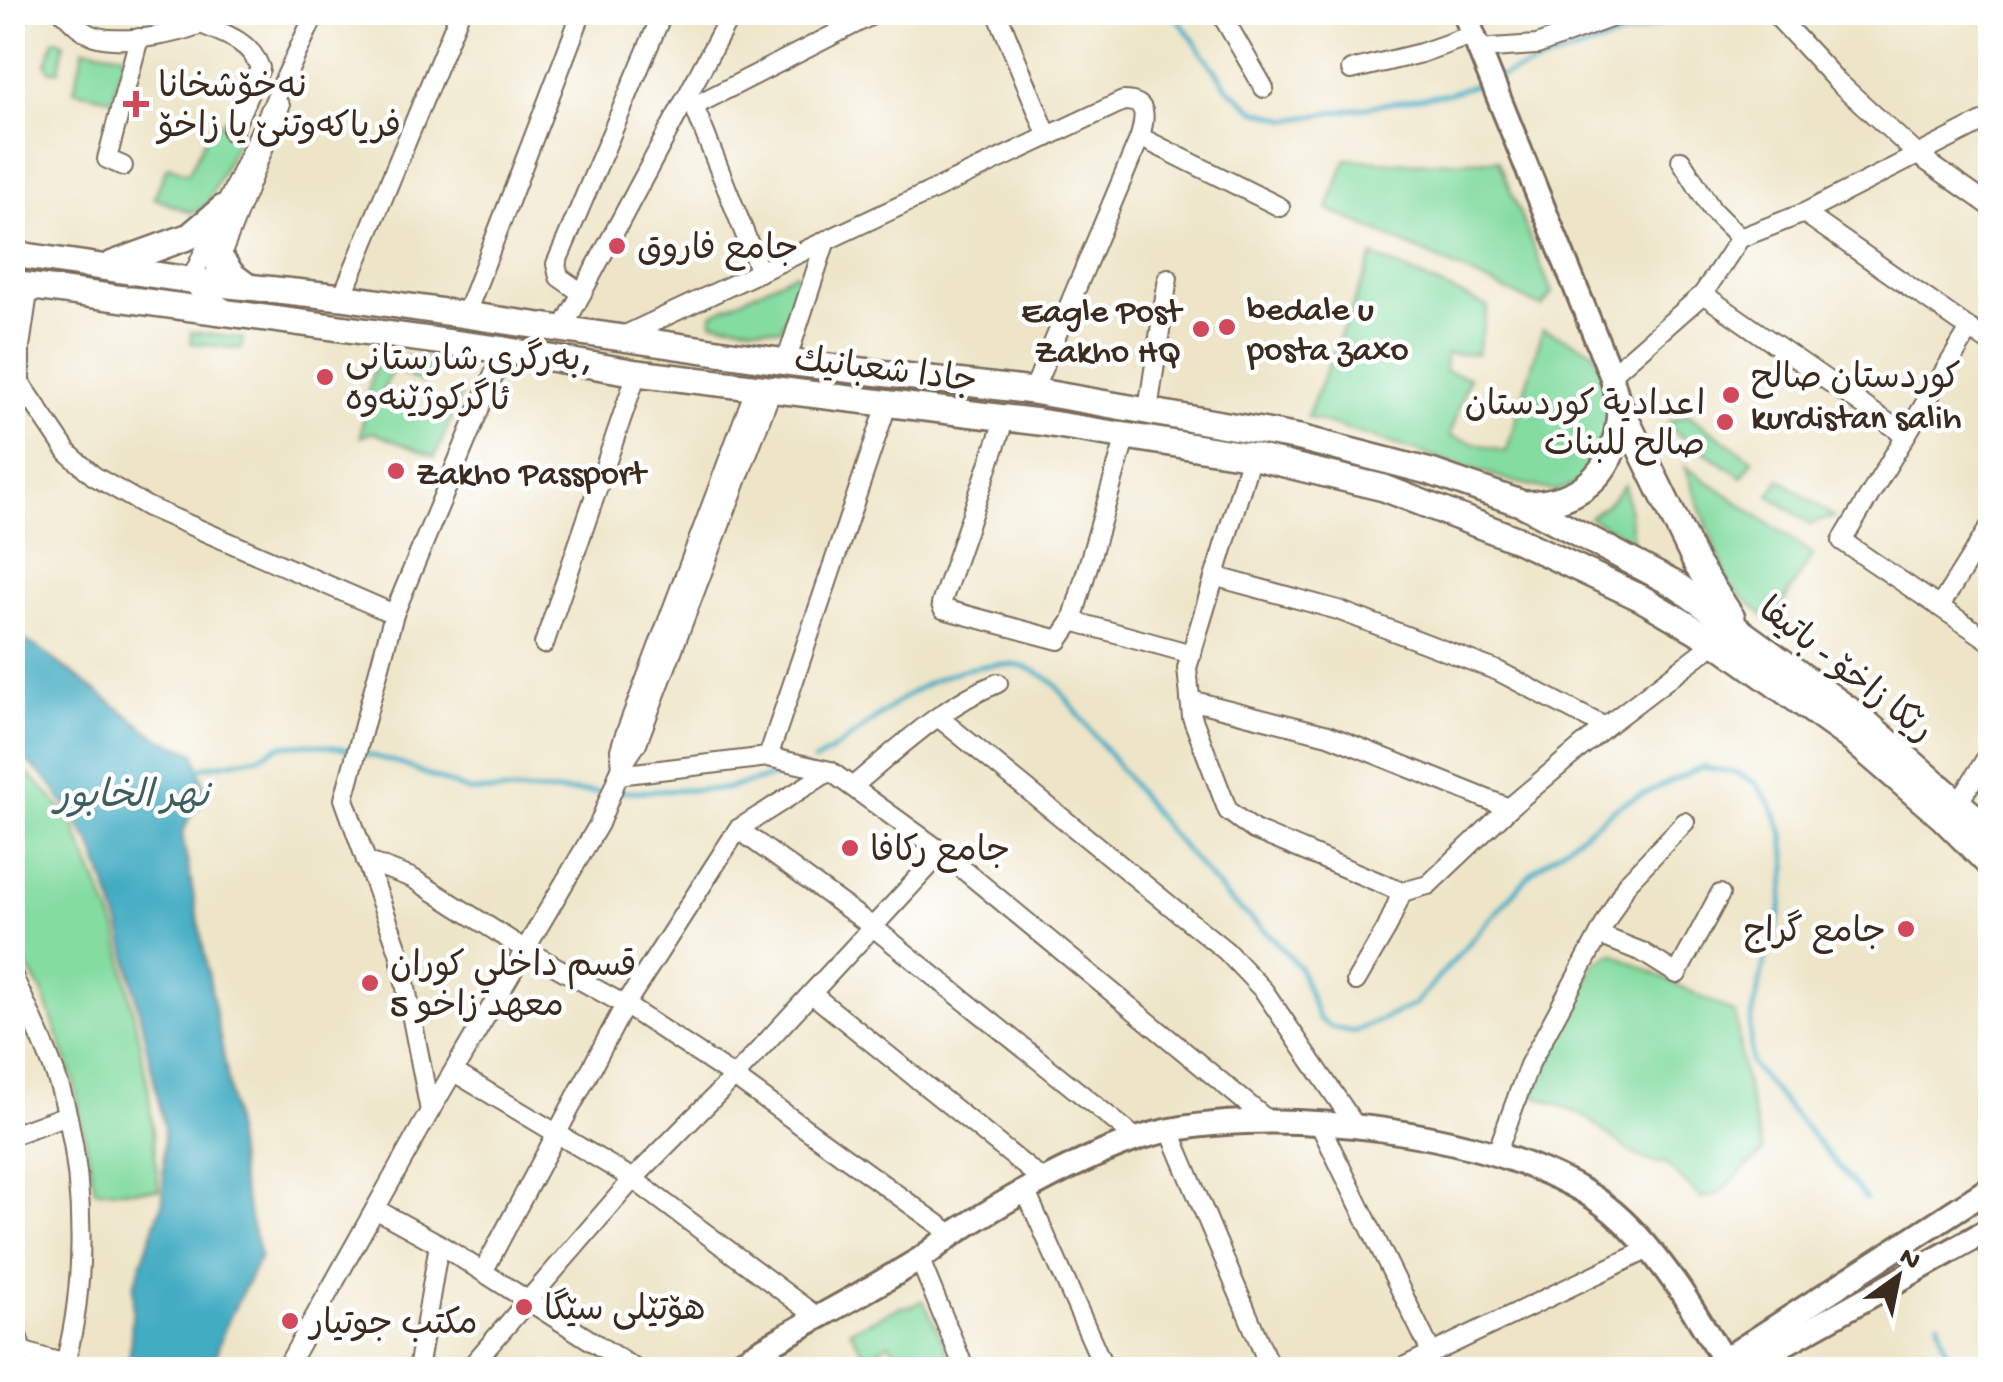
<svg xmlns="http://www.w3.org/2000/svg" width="2003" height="1382" viewBox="0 0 2003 1382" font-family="'Gochi Hand','Playpen Sans Arabic',sans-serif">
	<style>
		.green { fill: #84dca1; stroke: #608360; stroke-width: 2.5 }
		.water { fill: #43acc2; stroke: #3f6b70; stroke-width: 2.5 }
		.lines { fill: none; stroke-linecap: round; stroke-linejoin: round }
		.stream { stroke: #43acc2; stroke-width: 5 }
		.minor-casing { stroke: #7a6b5a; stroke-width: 22 }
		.major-casing { stroke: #7a6b5a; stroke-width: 28 }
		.highway-casing { stroke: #7a6b5a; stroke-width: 30 }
		.minor { stroke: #fff; stroke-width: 18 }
		.major { stroke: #fff; stroke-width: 22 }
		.highway { stroke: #fff; stroke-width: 25 }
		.poi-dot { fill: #d1495b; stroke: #fff; stroke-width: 4 }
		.labels { text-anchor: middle; stroke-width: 9; stroke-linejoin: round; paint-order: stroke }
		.poi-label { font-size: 35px; fill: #3b2a1e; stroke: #fff; text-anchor: start }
		.street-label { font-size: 35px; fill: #3b2a1e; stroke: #fff }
		.water-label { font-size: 38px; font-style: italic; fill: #3e5e60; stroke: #fff }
	</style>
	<rect width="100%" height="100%" fill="#fff"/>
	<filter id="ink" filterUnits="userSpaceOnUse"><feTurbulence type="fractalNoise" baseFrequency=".01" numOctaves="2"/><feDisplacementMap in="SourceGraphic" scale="20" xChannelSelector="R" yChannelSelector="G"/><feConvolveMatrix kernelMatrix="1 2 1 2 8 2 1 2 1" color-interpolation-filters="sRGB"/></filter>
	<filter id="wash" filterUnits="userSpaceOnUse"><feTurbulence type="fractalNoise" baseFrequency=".0048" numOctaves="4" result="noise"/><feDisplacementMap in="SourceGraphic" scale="40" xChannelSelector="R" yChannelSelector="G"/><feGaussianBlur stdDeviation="2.25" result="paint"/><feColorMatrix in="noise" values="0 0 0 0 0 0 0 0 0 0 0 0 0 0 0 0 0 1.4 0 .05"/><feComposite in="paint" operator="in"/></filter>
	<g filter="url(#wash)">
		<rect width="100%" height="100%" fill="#eee5c8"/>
		<g class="green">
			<path d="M58,39l6,5 -5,26 -9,1 -4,-7 8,-24z"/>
			<path d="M84,48l41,6 -13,45 -38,-9z"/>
			<path d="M228,117l12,17 -34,72 -14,7 -38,-15 12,-29 3,-3 19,8 20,-41z"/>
			<path d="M1346,159l62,4 90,-3 54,133 -10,14 -214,-98z"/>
			<path d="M1373,256l115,51 -11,47h-31l-2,17 25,6 -19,59 56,16 37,-123 51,22 24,65 -34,65 -30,10 -39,-9 -208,-65z"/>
			<path d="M795,273l7,5 -21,51 -69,-7v-8z"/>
			<path d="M191,332l52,6 -2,11 -50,-6z"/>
			<path d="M377,354l54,5 -7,24 -32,-14 -11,28 57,25 15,-31 8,5 -26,61 -63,-25 -11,5 2,-23z"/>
			<path d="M1687,414l66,46 -11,17 -70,-47 -4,-8z"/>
			<path d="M1685,466l128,88 -42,68 -41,-36z"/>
			<path d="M1780,479l54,38 -24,7 -41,-29z"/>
			<path d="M1625,485l8,56 -44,-24 18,-13z"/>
			<path d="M13,760l31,29 28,33 45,108 31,157 11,103h-64l-21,-110 -32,-89 -29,-48z"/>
			<path d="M1613,953l123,61 6,54 21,85 -47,42 -15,3 -36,-35c-29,2 -57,-31 -80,-46 -16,-9 -35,-15 -51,-22l61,-132z"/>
			<path d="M923,1300l33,69h-49l-18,-26 -22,15 -17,-28 51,-23 12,-1z"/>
		</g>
		<path class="water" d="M13,634l27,15 117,88 38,16 12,46 -15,13 -10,22 46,246 12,99 20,77 -35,71 -14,42h-82l5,-84 29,-84 1,-75 -43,-198 -29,-83 -43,-64 -36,-32z"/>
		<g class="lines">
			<g class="stream">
				<path d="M1173,12l55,76 27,22 34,10 161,-27 34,-11"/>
				<path d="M1499,77l197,-65"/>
				<path d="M814,761c62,-33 92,-84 169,-95 28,-4 50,-1 72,18l106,138 67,77 44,38 27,30 20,52 12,8 22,5 61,-27 120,-135 86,-65 82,-38 35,6 19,10 15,21 13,30 3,32 -7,49 -16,49 -14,63 1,37 115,135"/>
				<path d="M195,769l63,-12 22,-11 30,-2 31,4 55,14 72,29 140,1"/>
				<path d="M619,792l105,-3 71,-18"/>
				<path d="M1939,1322l11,48"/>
			</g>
		</g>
	</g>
	<g filter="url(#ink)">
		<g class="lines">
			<g class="minor-casing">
				<g id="minor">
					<path d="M63,12c7,7 15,16 24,21 28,16 112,-1 136,-21"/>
					<path d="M997,12l51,125"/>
					<path d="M1220,12l44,76"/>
					<path d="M1773,12l63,68 83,76 71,50"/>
					<path d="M201,24c25,10 50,18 59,44l-28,64"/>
					<path d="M1477,49l60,-4 89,-33"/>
					<path d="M1351,70l70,-17 51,-18"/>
					<path d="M685,100l9,6 66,166"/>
					<path d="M694,106l184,-94"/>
					<path d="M1140,137l140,70"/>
					<path d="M1681,160l31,50 28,28"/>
					<path d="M123,166l-16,-7 32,-121"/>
					<path d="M1804,213l186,130"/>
					<path d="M216,268l64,-162"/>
					<path d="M29,286l-9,61v35l48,71 26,23 54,31 246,107"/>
					<path d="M582,293l-23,-16 -3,-13 107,-252"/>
					<path d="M1703,294l201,140"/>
					<path d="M342,297l118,-285"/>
					<path d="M224,308l-23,-15 -10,-13 125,-268"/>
					<path d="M465,316l117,-304"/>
					<path d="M1970,329l-128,212 148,100"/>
					<path d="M562,330l170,-318"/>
					<path d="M621,337l502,-236c26,0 22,16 17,36l-107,254"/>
					<path d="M786,362l40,-122"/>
					<path d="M1611,375l92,-81 37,-56 64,-25 186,-95"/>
					<path d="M1148,410l20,-132"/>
					<path d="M1005,418l-64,186 2,5 116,31 13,-19 54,-185"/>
					<path d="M1251,456l-64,212 5,49 36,94 26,19 148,62 26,-7 81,-77 96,-81 111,-85"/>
					<path d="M1217,577l121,33 160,61 107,56"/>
					<path d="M1940,606l50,-80"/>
					<path d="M1072,621l120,33"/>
					<path d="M544,644l93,-271"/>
					<path d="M1190,700l138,35 181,73"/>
					<path d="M938,717l288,234 38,40 93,137"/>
					<path d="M768,757l120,-355"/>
					<path d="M622,766l-2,-16 3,-10 133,-353"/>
					<path d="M618,775l150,-18 62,14 112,81 329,271"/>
					<path d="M853,786c46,-38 90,-81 145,-103"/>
					<path d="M1959,802l31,-50"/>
					<path d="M738,829l135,98 264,212"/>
					<path d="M366,861l46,17 112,71 101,56 109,72 219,158"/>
					<path d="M1599,935l28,-52 58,-61"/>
					<path d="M12,974c21,46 45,94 56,143 17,78 18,177 -5,253"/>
					<path d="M1356,981l31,-53 15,-36"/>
					<path d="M812,994l233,188"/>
					<path d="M454,1072l179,107 183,137"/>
					<path d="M430,1111l-31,-159 -55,-153 50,-185 110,-264"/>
					<path d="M1320,1125l112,229"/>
					<path d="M1170,1131l101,239"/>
					<path d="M12,1135l55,-20"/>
					<path d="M1496,1155l33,-90 70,-130 43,17 35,22 43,-80"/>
					<path d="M1026,1192l79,178"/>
					<path d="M377,1210l62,34 198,126"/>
					<path d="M920,1260l45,110"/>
					<path d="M483,1272l142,-267 113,-176 92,-58"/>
					<path d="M12,1326c10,17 11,23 0,40"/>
					<path d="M21,1351l44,13"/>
					<path d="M285,1370l145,-259 169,-287 23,-58 15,-23 135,-354"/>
					<path d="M418,1370l21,-126"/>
					<path d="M468,1370l165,-191 101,-102 208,-225"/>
					<path d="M1397,1370l252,-121"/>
				</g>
			</g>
			<g class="major-casing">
				<g id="major">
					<path d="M1464,12l147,363 9,32"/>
					<path d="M1724,1360l266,-172"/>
					<path d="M727,1370c62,-38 127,-71 190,-109 13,-8 24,-19 36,-27 56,-36 118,-71 181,-94 118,-42 383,-10 479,72 49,42 84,103 116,158"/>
					<path d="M1738,1370l252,-141"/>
				</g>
			</g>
			<g class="highway-casing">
				<g id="highway">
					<path d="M12,254l198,29 132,14 444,65 247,29 267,47 131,34 92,32 153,81 187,135 127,111"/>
					<path d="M220,258l12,17 16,12"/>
					<path d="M113,264l77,-28 33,-28"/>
					<path d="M12,284l492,66 133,23 402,49 212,34 133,32 134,52 123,58 75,44 132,94 94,81 48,48"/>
					<path d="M1620,407l77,158 35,53"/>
					<path d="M1525,504c61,-1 94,-37 95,-97"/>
				</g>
			</g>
			<use href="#minor" class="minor"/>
			<use href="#major" class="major"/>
			<use href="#highway" class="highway"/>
		</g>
	</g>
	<g class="poi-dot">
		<path d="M131 89h10v10h10v10h-10v10h-10v-10h-10v-10h10z"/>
		<circle cx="617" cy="246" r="10"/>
		<circle cx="1227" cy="327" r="10"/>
		<circle cx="1201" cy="329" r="10"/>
		<circle cx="325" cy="377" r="10"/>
		<circle cx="1731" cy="395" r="10"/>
		<circle cx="1725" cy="422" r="10"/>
		<circle cx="396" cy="471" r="10"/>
		<circle cx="850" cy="848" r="10"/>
		<circle cx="1906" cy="929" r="10"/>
		<circle cx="370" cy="983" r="10"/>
		<circle cx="524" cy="1307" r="10"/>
		<circle cx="290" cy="1321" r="10"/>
	</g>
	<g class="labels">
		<g class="poi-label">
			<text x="158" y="96">نه‌خۆشخانا<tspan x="158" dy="40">فرياكه‌وتنێ يا زاخۆ</tspan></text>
			<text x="637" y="258">جامع فاروق</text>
			<text x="1247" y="319">bedale u<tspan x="1247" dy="40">posta zaxo</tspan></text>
			<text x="1181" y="321" text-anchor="end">Eagle Post<tspan x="1181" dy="40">Zakho HQ</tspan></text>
			<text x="345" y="369">بەرگری شارستانی,<tspan x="345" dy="40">ئاگرکوژێنەوە</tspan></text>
			<text x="1751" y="387">كوردستان صالح<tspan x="1751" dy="40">kurdistan salih</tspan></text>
			<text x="1705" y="414" text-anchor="end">اعدادية كوردستان<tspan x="1705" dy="40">صالح للبنات</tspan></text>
			<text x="416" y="483">Zakho Passport</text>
			<text x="870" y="860">جامع ركافا</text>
			<text x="1886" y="941" text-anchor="end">جامع گراج</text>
			<text x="390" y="975">قسم داخلي كوران<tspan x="390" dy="40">معهد زاخو 5</tspan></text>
			<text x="544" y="1319">هۆتێلی سێگا</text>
			<text x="310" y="1333">مکتب جوتیار</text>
		</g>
		<g class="street-label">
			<text transform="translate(886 368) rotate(7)" y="12">جادا شعبانيك</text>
			<text transform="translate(1847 668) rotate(38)" y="12">رێکا زاخۆ - باتیفا</text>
		</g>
		<g class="water-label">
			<text x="132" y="806">نهر الخابور</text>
		</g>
	</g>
	<rect width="2003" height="1382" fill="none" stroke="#fff" stroke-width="50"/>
	<g transform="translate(1898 1277) rotate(33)" stroke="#ffffff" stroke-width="8" paint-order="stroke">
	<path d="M0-8L18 38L0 25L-18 38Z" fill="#3b2a1e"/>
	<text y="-15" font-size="28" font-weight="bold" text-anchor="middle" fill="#3b2a1e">N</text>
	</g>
</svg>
